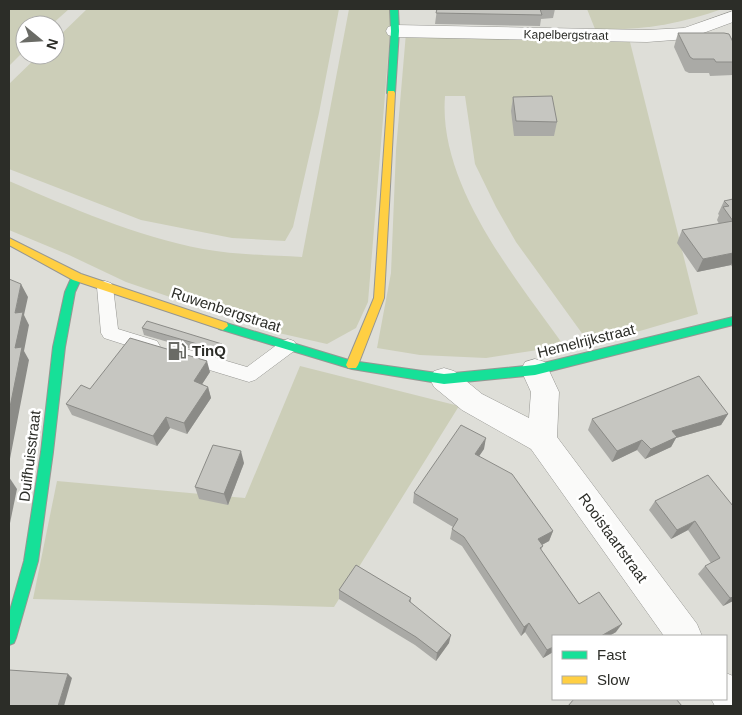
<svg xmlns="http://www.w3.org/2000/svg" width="742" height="715" viewBox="0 0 742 715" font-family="Helvetica,sans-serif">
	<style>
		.green { fill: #ccceb8 }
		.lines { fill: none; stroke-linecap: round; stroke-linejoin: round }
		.lane-casing { stroke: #969692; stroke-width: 1 }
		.street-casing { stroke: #969692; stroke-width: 1 }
		.fast-casing { stroke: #969692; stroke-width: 2 }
		.slow-casing { stroke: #969692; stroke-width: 2 }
		.lane { fill: #fafaf9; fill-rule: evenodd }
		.street { fill: #fafaf9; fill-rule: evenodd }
		.fast { fill: #16e098; fill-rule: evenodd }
		.slow { fill: #ffcf43; fill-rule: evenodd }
		.wall { fill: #aaaaa6 }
		.shaded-wall { fill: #8b8b87 }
		.building { fill: #c6c6c1; stroke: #8b8b87 }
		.labels { text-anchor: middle; stroke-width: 5; stroke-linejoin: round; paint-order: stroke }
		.far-street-label { font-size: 12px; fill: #2c2d28; stroke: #fff }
		.street-label { font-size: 15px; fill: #2c2d28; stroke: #fff }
		.poi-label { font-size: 15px; font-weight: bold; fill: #2c2d28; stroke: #fff; text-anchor: start }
	</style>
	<rect width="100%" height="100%" fill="#deded8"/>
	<g class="green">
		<path d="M9,9h60l-18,16h-26v25l-16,16z"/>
		<path d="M87,9h252l-20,104 -26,114 -8,14 -53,-3 -91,-18 -132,-51v-85l30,-29h16v-15z"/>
		<path d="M349,9h43l-24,293 -12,26 -29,16 -57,-13 -144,-49 -57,-27 -60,-25v-49c62,27 127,55 194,68 32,6 67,6 99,8z"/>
		<path d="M587,9h135c-42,15 -82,22 -127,20z"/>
		<path d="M406,33l223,5 69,276 -65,19 -44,10 -73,-101 -20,-35 -21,-43 -10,-68h-20c-7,89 70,181 119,250l-78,12 -66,-3 -43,-7 14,-75 5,-123z"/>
		<path d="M300,366l159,40 -125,201 -301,-8 24,-118 188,17z"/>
	</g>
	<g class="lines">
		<g class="lane-casing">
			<g id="lane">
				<path d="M105,281l6,2 2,4 5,42 39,12 3,5 -3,5 -6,2 -47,-15 -3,-5 -4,-46 2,-4z"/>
				<path d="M288,339l6,2 3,5 -3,5 -39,29 -6,2 -69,-21 -3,-5 3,-5 6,-2 61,18 35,-26z"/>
			</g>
		</g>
		<g class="street-casing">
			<g id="street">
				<path d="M733,11v11l-46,17 -40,3 -252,-5 -7,-2 -2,-4 2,-4 7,-2 252,5 37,-2z"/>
				<path d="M535,359l10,3 14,30 -2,45 140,187 5,12h-38l-133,-187 -69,-39 -28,-23 -4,-8 4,-8 10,-3 10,3 28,23 47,24 2,-26 -10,-22 4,-8z"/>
				<path d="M726,673l7,3v30h-18l-4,-7h15z"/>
			</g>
		</g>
		<g class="fast-casing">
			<g id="fast">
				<path d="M390,9h8l1,22 -4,62 -4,2 -4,-2 4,-62z"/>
				<path d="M77,273l5,4 -7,15 -10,55 -12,105 -15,109 -22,77 -2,5 -5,2v-31l15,-53 17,-109 12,-105 12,-55 8,-18z"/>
				<path d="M733,317v8l-198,50 -91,9 -92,-15 -133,-40 -1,-3 5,-4 129,39 92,13 91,-9z"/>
			</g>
		</g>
		<g class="slow-casing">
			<g id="slow">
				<path d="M388,91h6l1,2 -11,205 -26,67 -2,3h-8l-2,-3 28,-67z"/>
				<path d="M9,238l72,36 146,49 1,3 -5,4 -150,-50 -64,-35z"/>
			</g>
		</g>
		<use href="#lane" class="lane"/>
		<use href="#street" class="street"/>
		<use href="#fast" class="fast"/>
		<use href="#slow" class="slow"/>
	</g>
	<g class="wall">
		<path d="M437,9h118l-2,9 -12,1 -1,7 -105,-2z"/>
		<path d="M678,33l55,9v33l-23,1 -1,-3h-20l-4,-2 -11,-24z"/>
		<path d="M513,97l44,25 -3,14h-40l-3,-25z"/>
		<path d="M733,199v69l-2,-3 -34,7 -20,-29 5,-13 37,-6 -2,-4 2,-5 -1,-1 6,-13z"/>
		<path d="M142,328l81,22 -4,7 -75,-22z"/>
		<path d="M210,372l-8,12 6,3 3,11 -24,36 -17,-6 -13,18 -85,-31 -6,-11 24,-15z"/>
		<path d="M728,414l-7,11 -45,13 -5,9 -26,12 -8,-9 -25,12 -24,-32 4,-11z"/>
		<path d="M484,449l-5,7 74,75 -4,10 -7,4 1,1 -2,4 38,54 37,28 -7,4h-56v16l-10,6 -18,-26 -4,4 -59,-90 -12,-7 2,-10 1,-2 -40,-24 1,-10z"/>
		<path d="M244,463l-16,42 -29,-6 -4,-12z"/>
		<path d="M708,475l25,126 -10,5 -25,-32 7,-8 6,-3 -23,-33 -17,9 -22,-29 6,-9z"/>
		<path d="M339,590l72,8v5l38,40 -13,18 -21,-16 -76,-46z"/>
	</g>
	<g class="shaded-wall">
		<path d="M733,253v8l-2,4 -34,7 6,-13z"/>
		<path d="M21,284l7,13 -4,18 5,10 -5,26 5,9 -20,104v-52l6,-64v-35z"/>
		<path d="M222,344l1,6 -4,7 -1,-7z"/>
		<path d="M207,361l3,11 -13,20 -3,-11z"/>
		<path d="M208,387l3,11 -24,36 -3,-11z"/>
		<path d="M728,414l-7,11 -45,13 -5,9 -26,12 6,-10 21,-18z"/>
		<path d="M166,417l4,11 -13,18 -4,-10z"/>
		<path d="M486,438l-2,11 -11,16 2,-11z"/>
		<path d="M642,440l-5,10 -25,12 5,-11z"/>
		<path d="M241,451l3,12 -16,42 -4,-11z"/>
		<path d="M9,477l8,12 -8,39z"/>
		<path d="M695,521l-7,9 -17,9 6,-9z"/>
		<path d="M553,531l-4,10 -15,8 4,-10z"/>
		<path d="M733,597v4l-10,5 7,-8z"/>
		<path d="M529,623l-4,9 -4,4 3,-9z"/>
		<path d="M622,624l-6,8 -7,4h-8z"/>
		<path d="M451,635l-2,8 -13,18 1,-8z"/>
		<path d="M553,647v5l-10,6 4,-8z"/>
		<path d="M68,674l4,4 -8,28h-6z"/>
	</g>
	<g class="building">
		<path d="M437,9h103l2,6 -106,-2z"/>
		<path d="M678,33h46l5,1 4,8v20h-17l-2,-3h-21l-3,-2z"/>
		<path d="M552,96l5,26 -41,-1 -3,-24z"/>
		<path d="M733,199v54l-30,6 -21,-29 51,-9 -10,-14 6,-1 -5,-5z"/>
		<path d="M9,279l12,5 -6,29 8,-1 -8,36 7,-1 -13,65z"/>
		<path d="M147,321l75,23 -4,6 -76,-22z"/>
		<path d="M130,338l77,23 -13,20 14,6 -24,36 -18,-6 -13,19 -87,-32 15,-19 9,4z"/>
		<path d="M699,376l29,38 -56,17 5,6 -26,12 -9,-9 -25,11 -25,-32z"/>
		<path d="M461,425l25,13 -11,16 37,20 41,57 -15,8 5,7 -3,2 39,56 20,-12 23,32 -21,12h-48v11l-6,3 -18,-27 -5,4 -60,-90 -12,-8 6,-10 -44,-26z"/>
		<path d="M213,445l28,6 -17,43 -29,-7z"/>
		<path d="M708,475l25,31v91l-3,1 -25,-32 15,-8 -25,-37 -18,9 -22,-29z"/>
		<path d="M356,565l55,33 -2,3 42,34 -14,18 -21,-16 -77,-47z"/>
		<path d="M9,670l59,4 -10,32h-49z"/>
		<path d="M574,699h102l6,7h-114z"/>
	</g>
	<defs>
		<g id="fuel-bare" transform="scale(1.5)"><path d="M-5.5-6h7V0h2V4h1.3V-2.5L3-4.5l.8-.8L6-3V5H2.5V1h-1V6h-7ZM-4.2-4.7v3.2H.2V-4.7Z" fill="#6a6b66" stroke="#fff" stroke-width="2.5" paint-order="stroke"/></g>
	</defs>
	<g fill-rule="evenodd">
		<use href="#fuel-bare" x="177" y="351"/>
	</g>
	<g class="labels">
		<g class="far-street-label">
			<text transform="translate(566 35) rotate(1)" y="4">Kapelbergstraat</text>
		</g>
		<g class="street-label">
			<text transform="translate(226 310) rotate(18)" y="5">Ruwenbergstraat</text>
			<text transform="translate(586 341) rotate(-14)" y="5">Hemelrijkstraat</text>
			<text transform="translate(30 456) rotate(-83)" y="5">Duifhuisstraat</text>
			<text transform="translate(613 538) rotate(54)" y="5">Rooistaartstraat</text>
		</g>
		<g class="poi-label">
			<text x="192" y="356">TinQ</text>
		</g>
	</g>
	<rect width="742" height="715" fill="none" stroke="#2c2d28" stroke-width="20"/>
	<rect x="552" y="635" width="175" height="65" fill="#ffffff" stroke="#ababa9"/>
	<rect x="562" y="651" width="25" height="8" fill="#16e098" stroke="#ababa9"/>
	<text x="597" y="660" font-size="15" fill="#2c2d28">Fast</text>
	<rect x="562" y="676" width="25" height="8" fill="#ffcf43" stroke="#ababa9"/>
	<text x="597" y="685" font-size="15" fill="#2c2d28">Slow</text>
	<g transform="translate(40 40) rotate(108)"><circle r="24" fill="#ffffff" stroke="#ababa9"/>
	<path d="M0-4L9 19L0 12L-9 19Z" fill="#6a6b66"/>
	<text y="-8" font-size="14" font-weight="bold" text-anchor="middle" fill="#2c2d28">N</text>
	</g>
</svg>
